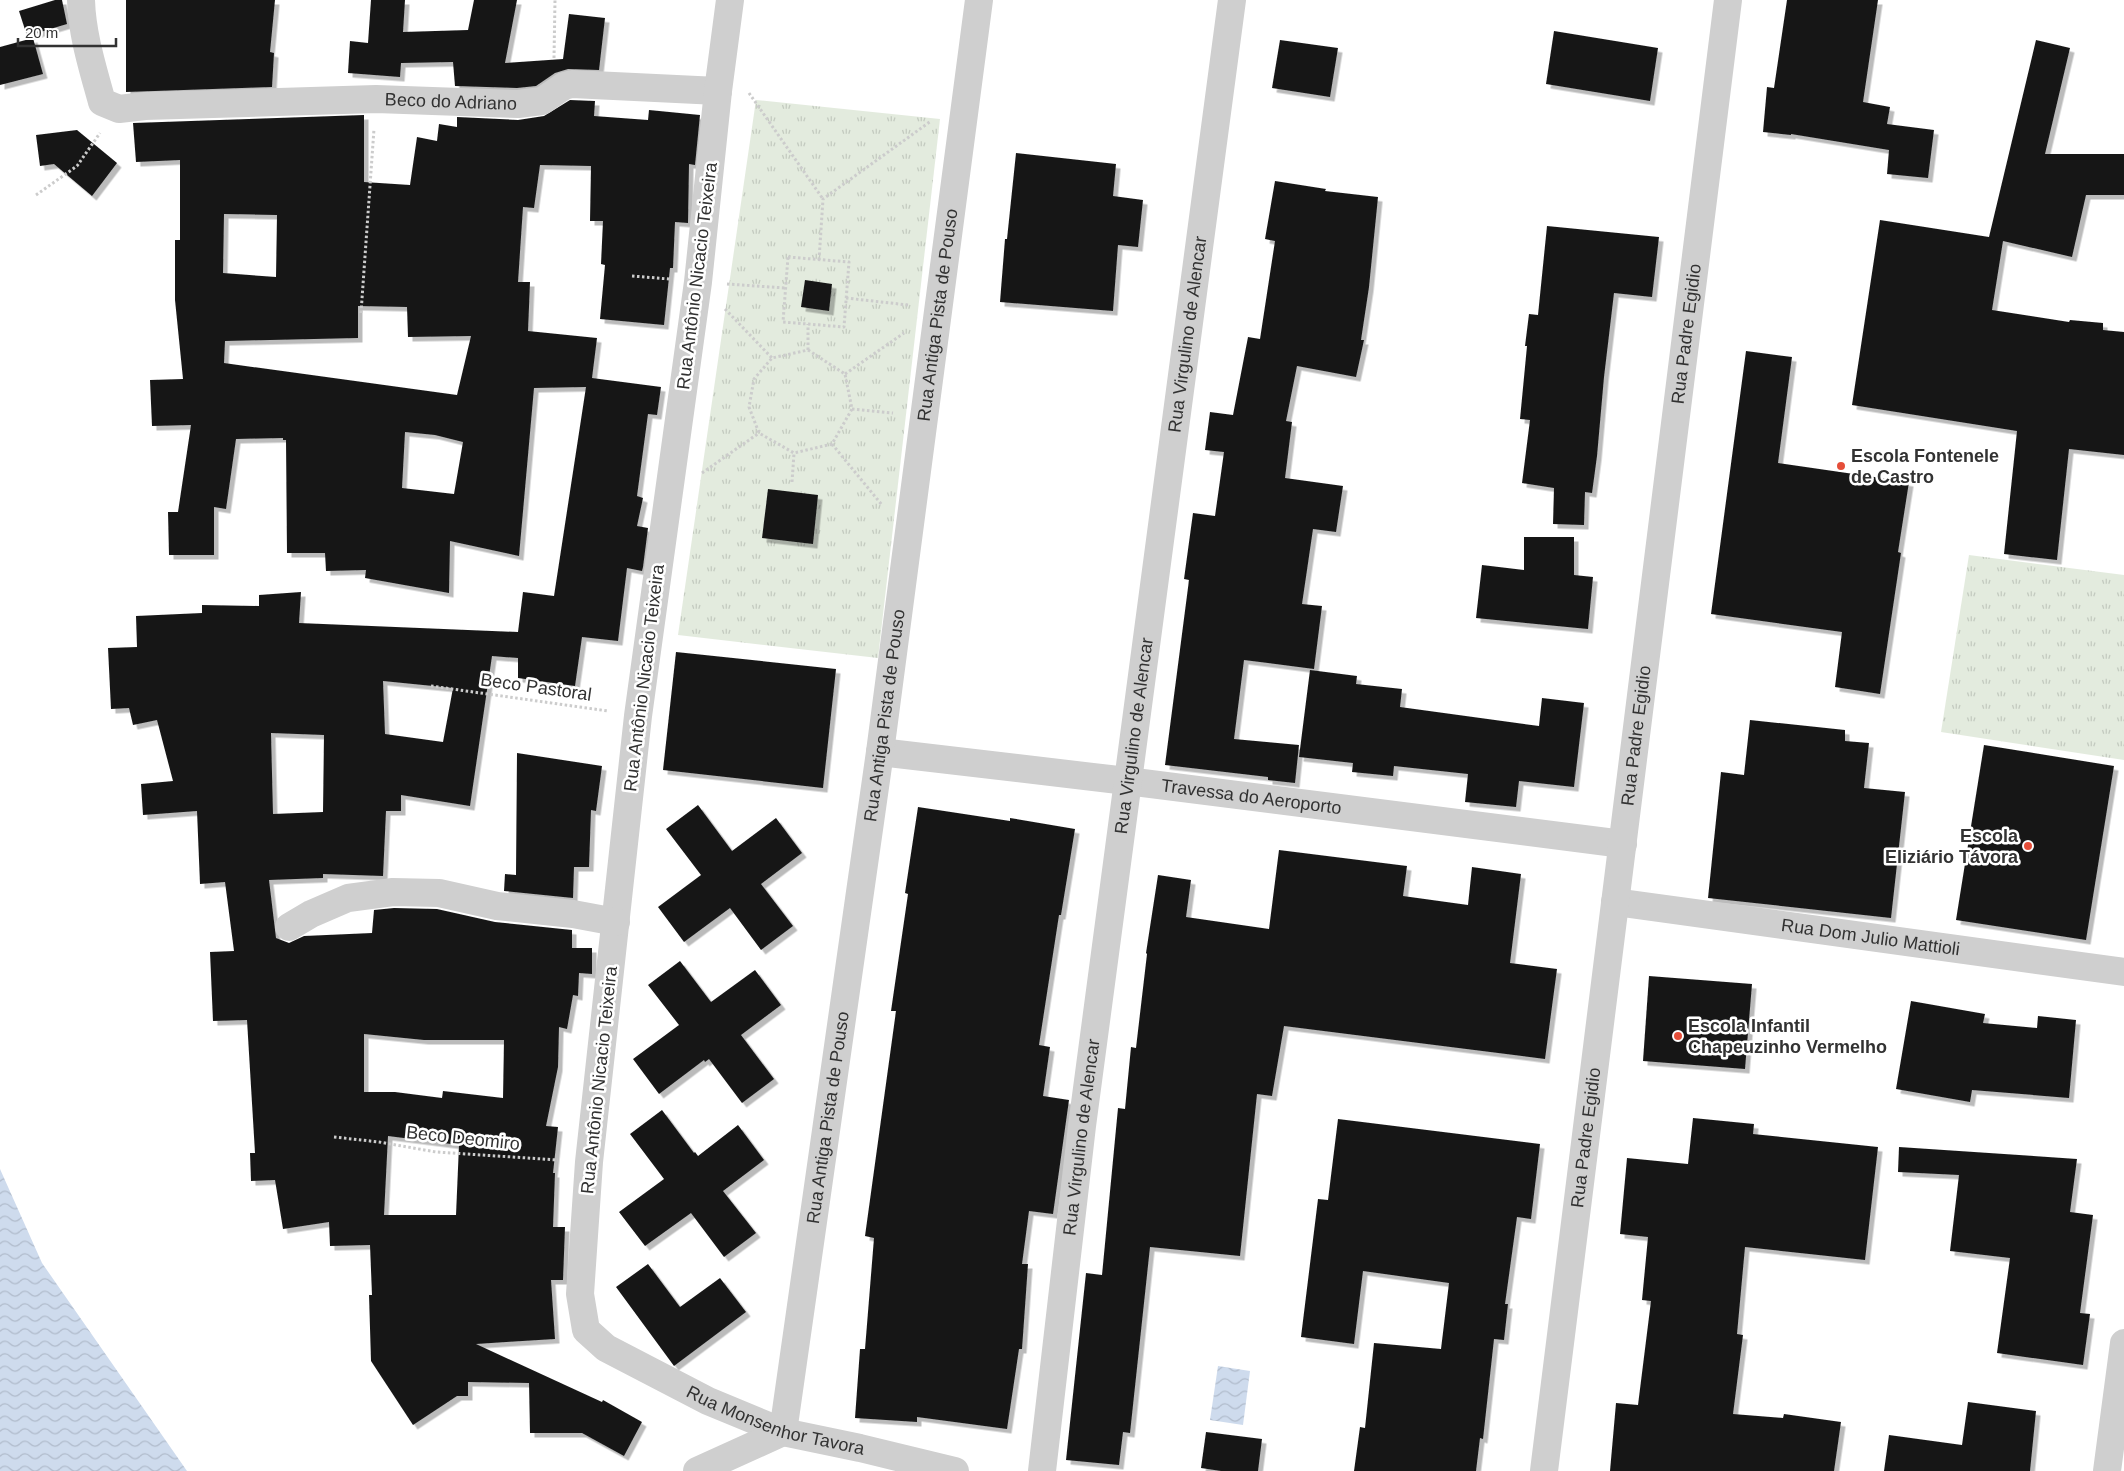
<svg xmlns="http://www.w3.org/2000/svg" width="2124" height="1471" viewBox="0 0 2124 1471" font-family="Arial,sans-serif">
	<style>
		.park { fill: url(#park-tufts) }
		.water { fill: url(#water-waves) }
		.building { fill: #191919; fill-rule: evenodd; filter: url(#shadow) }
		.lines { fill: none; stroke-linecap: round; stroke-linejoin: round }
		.path { stroke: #ccc; stroke-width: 3; stroke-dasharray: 2.5 2.5; stroke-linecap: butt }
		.minor { stroke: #cfcfcf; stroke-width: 28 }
		.poi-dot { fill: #e54e39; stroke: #fff; stroke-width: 2 }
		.labels { text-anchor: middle; stroke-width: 5; stroke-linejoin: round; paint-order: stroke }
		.street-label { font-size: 18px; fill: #323232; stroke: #fff }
		.poi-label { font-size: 18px; font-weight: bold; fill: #323232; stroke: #fff; text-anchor: start }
	</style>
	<defs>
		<pattern id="park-tufts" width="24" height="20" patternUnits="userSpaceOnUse" patternTransform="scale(1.25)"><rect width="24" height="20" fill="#e3ebde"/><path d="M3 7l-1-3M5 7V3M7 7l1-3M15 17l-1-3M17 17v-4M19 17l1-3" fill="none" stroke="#c3cabf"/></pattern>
		<pattern id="water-waves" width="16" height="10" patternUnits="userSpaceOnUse" patternTransform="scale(1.25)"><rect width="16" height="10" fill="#cedbed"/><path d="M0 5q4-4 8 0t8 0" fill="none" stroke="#b1bccc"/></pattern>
		<filter id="shadow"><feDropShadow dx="4.5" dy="4.5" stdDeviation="0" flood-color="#0004"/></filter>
	</defs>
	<rect width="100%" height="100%" fill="#fff"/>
	<g class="park">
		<path d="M756,100l184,19 -62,539 -200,-23z"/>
		<path d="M1969,555l155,20v185l-183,-28z"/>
	</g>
	<g class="water">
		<path d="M0,1169l42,94 145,208h-187z"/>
		<path d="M1218,1366l32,5 -7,54 -33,-5z"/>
	</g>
	<g class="building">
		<path d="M55,0h7l5,24 -40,12 -8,-25z"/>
		<path d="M126,0h149l-5,52 4,1 -2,34 -146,5z"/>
		<path d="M371,0h34l-2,32 65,-2 6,-30h43l-12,63 58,-4 6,-45 36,4 -6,52 -31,-1 -13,4 -19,13 -19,2 -62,-2 -2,-24 -52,1 -1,14 -52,-4 2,-32 18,2z"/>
		<path d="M1787,0h91l-15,102 27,5 -3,17 47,6 -6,48 -41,-4 2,-24 -98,-16v1l-28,-3 4,-45 7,1z"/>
		<path d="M1554,31l104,17 -8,53 -104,-17z"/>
		<path d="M33,38l10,36 -43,11v-38z"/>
		<path d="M1280,40l58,8 -8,49 -58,-9z"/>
		<path d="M2036,40l34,8 -25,106h79v41h-38l-14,62 -69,-16 -11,69 77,12 1,-2 33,3v7l21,2v123l-55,-6 -12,111 -53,-6 13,-123 -165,-26 28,-185 109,17z"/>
		<path d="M570,100l25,1 -1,15 54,4 1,-10 51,5 -5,50 -6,-1 -1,59 -13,-1 -2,46h-3l-6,57 -64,-6 5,-54 -4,-1 2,-43h-13l1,-55 -51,-1 -6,43 -11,-1 -5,75h12l-2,49 69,7 -5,40 69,9 -4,28 -9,-1 -11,82 6,2 -6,28 11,2 -5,39 -1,4 -15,-3 -9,73 -36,-4 -7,49 -57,-8v-20l-26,-2 -22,150 -69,-11v16h-15l-3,65 -60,-2v4l-54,2 7,58 13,5 15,-7 68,-3 2,-23 20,-2 43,1 58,13 77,8v18h20v26l-13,-1 -1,23 -5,-1 -6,34 -8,-2 -1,40 -12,59 12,1 -5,46h2l-2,54h12l-2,53h-12l4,59 -79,5 126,58 1,-2 39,22 -18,34 -42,-23h-52l-1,-50 -61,-1v14h-11l-44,29 -42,-64 -2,-66h3l-2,-50 -40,1 -1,-24 -46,7 -8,-49 -24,1 -1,-28h5l-8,-133 -34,1 -3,-69 24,-1 -9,-69 -25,2 -3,-73 -54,4 -2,-31 32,-3 -16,-61 -24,5 -4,-17 -18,1 -3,-61 29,-1 -1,-31 66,-3v-8l57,1v-11l42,-3 -2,31 219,9 5,-40 31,4 32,-209 -52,1 -15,168 -69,-15 -1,52 -84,-15 1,-8 -40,1 -1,-18h-38l-1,-113h-3v-2l-47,1 -10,70 -12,-2v48h-45l-1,-43h10l13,-87 -39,1 -2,-46 33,-1 -8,-79v-60h5v-80l-44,2 -3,-39 231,-8v67l46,3 7,-48 20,4 2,-17 18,3v-10l61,3 26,-4zM224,214l53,1 -1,62 -53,-4zM358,306l49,1 1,30 63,-1 -14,59 -233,-32 1,-22 133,-3zM405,432l30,3 28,7 -9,52 -52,-6zM383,681l70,7 -10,54 -58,-8zM271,733l53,2 -1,77 -50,2zM364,1034l60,6h80l-1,58 -60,-7 -1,7 -47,-6h-31zM388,1136l71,9 -3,70h-72z"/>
		<path d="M77,130l40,33 -25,33 -38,-32 -14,2 -4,-31z"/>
		<path d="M1016,153l100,11 -3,32 30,4 -5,47 -20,-2 -5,66 -113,-9 5,-63h2z"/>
		<path d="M1275,181l51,8 -1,2 53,6 -9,90 -8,53h3l-8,37 -59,-11 -11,55 6,1 -7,56 58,8 -7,46 -23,-3 -11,75 20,2 -8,63 -70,-9 -10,79 65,6 -4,38 -27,-3v-3l-103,-12 24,-185 -5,-1 9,-66 22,3 9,-64 -19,-2 5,-38 23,3 15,-78 12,2 15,-98 -10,-2z"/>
		<path d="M1547,226l112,11 -7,60 -38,-4 -10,84 -7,79 -5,37 -7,-1 -1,33 -31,-1 1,-36 -32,-5 8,-63 -10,-1 7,-73h-2l4,-32 9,1z"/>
		<path d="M805,280l27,4 -3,27 -28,-4z"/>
		<path d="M1746,351l46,6 -14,106 131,19 -11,70 3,1 -21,141 -45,-7 7,-55 -131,-18z"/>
		<path d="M768,489l50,6 -5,49 -51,-6z"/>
		<path d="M1524,537h50v38l19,2 -5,52 -112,-11 6,-53 42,5z"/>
		<path d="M676,652l160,17 -13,119 -160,-18z"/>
		<path d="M1310,670l47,6 -1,8 46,5 -2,18 139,19 3,-28 42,5 -10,84 -55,-6 -3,26 -51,-5 3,-28 -74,-8 -1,10 -41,-4 1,-9 -54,-6z"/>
		<path d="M1750,720l95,10v11l24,2 -5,45 41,4 -14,126 -183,-20 13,-126 23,3z"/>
		<path d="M1984,745l130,21 -28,174 -130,-20z"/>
		<path d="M517,753l85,13 -6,45 -5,-1 -2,57h-15l-1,31 -69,-7 1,-17 11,1z"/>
		<path d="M698,805l34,46 44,-33 26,35 -41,31 32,42 -32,24 -31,-42 -46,34 -26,-35 43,-32 -35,-46z"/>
		<path d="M918,807l92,14v-3l65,11 -14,86h-2l-20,130 11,2 -7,49 26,4 -16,114 -24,-3 -7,53h6l-6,85h-3l-12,80 -90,-12v5l-62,-4 5,-69h5l9,-111 -9,-2 31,-225h-5l17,-117 -3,-1z"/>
		<path d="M1279,850l128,16 -4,30 65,9 4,-38 49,7 -11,89 47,6 -12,90 -261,-33 -12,70 -15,-2 -17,162 -90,-9 -20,186 -7,-1 -4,33 -53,-5 20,-187 16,2 16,-167 7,1 6,-62 5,1 11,-94 -1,-1 12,-78 33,5 -5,37 83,12z"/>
		<path d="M680,961l31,41 44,-32 26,35 -40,30 33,44 -32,24 -33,-44 -4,3 -1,-2 -45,34 -26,-35 46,-34 -31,-40z"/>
		<path d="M1649,976l103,8 -7,85 -102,-8z"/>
		<path d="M1911,1001l74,13 -2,9 54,5 1,-12 38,4 -7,78 -97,-8 -2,12 -74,-13z"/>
		<path d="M662,1110l32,43 1,-1 3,4 40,-31 26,35 -41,31 33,42 -32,24 -33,-44 -46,33 -26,-34 45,-33 -34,-45z"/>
		<path d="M1693,1118l61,6 -1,10 125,13 -13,113 -120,-13 -8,87 6,1 -10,79 50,4 1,-4 57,8 -7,49h-224l6,-68 22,2 13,-104 -9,-1 6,-63 -28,-3 7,-76 61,6z"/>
		<path d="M1338,1119l202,25 -9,75 -14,-2 -12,87h3l-4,36 -10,-1 -11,100 -3,-1 -4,33h-122l6,-44 5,1 9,-85 67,6 8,-66 -86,-12 -9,73 -53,-7 17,-138 10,1z"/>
		<path d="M1899,1147l178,12 -7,53 23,3 -13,98 10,1 -7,51 -86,-12 13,-95 -60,-7 9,-76 -61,-3z"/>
		<path d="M648,1264l32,43 40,-29 26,34 -72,54 -58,-79z"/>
		<path d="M1968,1402l68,9 -6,60h-146l5,-36 73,10z"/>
		<path d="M1206,1432l56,7 -4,32h-37l-20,-3z"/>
	</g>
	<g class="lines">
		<g class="path">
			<path d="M554,58l1,-58"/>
			<path d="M749,93l74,106"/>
			<path d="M36,195l41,-29 23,-33"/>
			<path d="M788,257l61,5 -5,65 -61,-5z"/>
			<path d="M819,260l4,-61 108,-78"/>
			<path d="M632,276l37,3"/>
			<path d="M727,284l58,4"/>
			<path d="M846,298l62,7"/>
			<path d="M725,309l47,49"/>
			<path d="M361,313l13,-184"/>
			<path d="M808,350l37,24 7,35 -20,35 -38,9 -35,-20 -10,-26 5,-28 18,-21z"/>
			<path d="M808,350v-26"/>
			<path d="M845,374l59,-41"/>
			<path d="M852,409l41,4"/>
			<path d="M832,444l50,61"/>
			<path d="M702,473l57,-40"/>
			<path d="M792,482l2,-29"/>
			<path d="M431,686l177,25"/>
			<path d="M334,1137l45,5 57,10 122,8"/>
		</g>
		<g class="minor">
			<path id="s1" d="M81,0c1,35 12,69 21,102l17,7 26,-3 231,-7 142,5 24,-3 22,-15 8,-2 146,7"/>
			<path id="s2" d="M730,0l-12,91 -20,191 -60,434 -49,446 -9,132 6,36 20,18 102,53 75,31 77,16 95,23"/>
			<path id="s3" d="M880,752l247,29 496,63"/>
			<path id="s4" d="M1615,902l509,70"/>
			<path d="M289,927l22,-13 37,-16 45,-6 46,1 58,13 76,8 43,8"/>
			<path id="s5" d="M697,1471l86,-39 97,-680 99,-752"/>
			<path id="s6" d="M1042,1471l40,-345 150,-1126"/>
			<path id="s7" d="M1544,1471l184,-1471"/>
			<path d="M2107,1471l17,-128"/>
		</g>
	</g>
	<g class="poi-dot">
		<circle cx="1841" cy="466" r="5"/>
		<circle cx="2028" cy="846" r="5"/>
		<circle cx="1678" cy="1036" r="5"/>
	</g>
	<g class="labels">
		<g class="street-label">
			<text dy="6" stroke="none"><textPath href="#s1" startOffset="455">Beco do Adriano</textPath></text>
			<text transform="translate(697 276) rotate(-83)" y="6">Rua Antônio Nicacio Teixeira</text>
			<text dy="6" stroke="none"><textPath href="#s5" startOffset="1222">Rua Antiga Pista de Pouso</textPath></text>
			<text dy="6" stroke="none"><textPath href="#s6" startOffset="1146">Rua Virgulino de Alencar</textPath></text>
			<text dy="6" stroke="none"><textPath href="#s7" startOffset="1146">Rua Padre Egidio</textPath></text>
			<text transform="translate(644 678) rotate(-83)" y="6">Rua Antônio Nicacio Teixeira</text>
			<text transform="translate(536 687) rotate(8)" y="6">Beco Pastoral</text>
			<text dy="6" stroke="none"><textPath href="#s5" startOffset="818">Rua Antiga Pista de Pouso</textPath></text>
			<text dy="6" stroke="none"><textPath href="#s6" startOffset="741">Rua Virgulino de Alencar</textPath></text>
			<text dy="6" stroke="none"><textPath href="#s7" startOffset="741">Rua Padre Egidio</textPath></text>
			<text dy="6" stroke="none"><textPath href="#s3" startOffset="374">Travessa do Aeroporto</textPath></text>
			<text dy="6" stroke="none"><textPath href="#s4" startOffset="258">Rua Dom Julio Mattioli</textPath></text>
			<text transform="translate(599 1080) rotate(-84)" y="6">Rua Antônio Nicacio Teixeira</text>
			<text dy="6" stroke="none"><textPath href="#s5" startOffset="412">Rua Antiga Pista de Pouso</textPath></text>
			<text dy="6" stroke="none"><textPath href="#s6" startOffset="336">Rua Virgulino de Alencar</textPath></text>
			<text dy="6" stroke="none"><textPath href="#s7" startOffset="336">Rua Padre Egidio</textPath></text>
			<text transform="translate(463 1138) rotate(6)" y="6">Beco Deomiro</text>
			<text dy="6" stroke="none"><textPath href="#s2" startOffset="1552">Rua Monsenhor Tavora</textPath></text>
		</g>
		<g class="poi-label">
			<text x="1851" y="462">Escola Fontenele<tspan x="1851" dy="21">de Castro</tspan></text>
			<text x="2018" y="842" text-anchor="end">Escola<tspan x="2018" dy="21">Eliziário Távora</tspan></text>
			<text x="1688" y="1032">Escola Infantil<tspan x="1688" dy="21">Chapeuzinho Vermelho</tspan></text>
		</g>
	</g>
	<path d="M18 38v8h98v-8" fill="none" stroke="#323232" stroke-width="2.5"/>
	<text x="25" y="38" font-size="15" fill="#323232" stroke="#ffffff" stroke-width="4" paint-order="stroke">20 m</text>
</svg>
